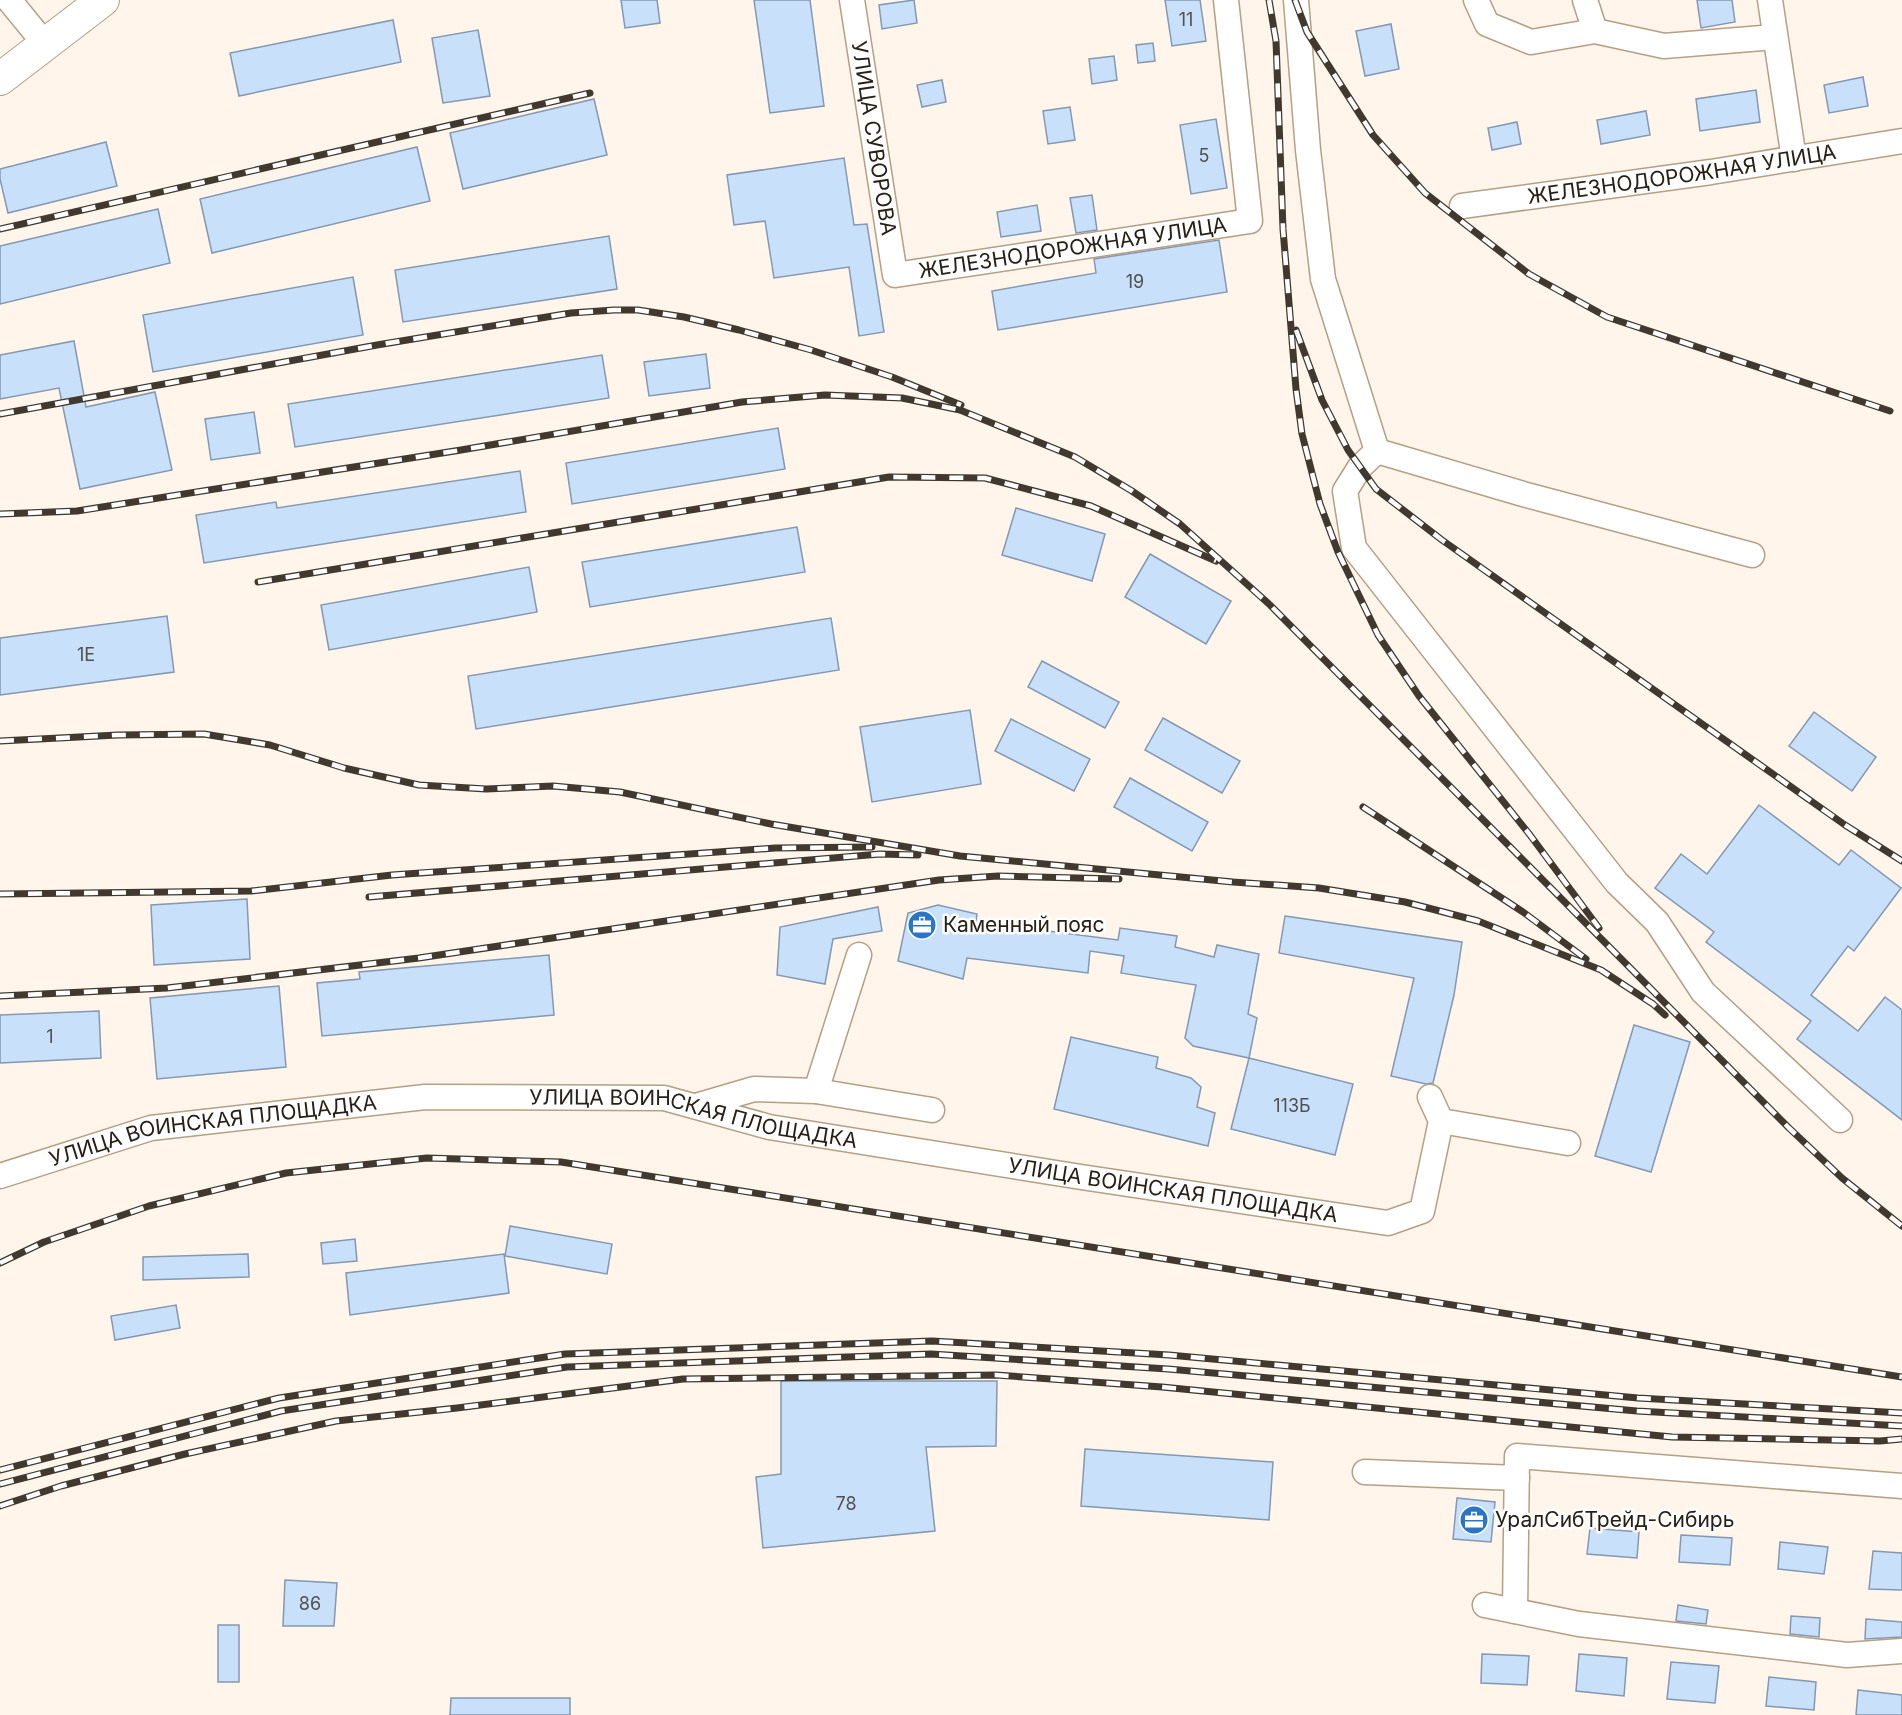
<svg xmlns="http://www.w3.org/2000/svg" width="1902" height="1715" viewBox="0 0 1902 1715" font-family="Inter,sans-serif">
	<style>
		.building { fill: #c9e0fb; stroke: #8398b1; stroke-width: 1.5 }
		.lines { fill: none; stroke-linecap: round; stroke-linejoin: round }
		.minor-casing { stroke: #b59f85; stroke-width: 27 }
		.major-casing { stroke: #b59f85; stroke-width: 34 }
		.minor { stroke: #fff; stroke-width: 24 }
		.major { stroke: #fff; stroke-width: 32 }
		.rail-casing { stroke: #41392f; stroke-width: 7 }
		.rail { stroke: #fff; stroke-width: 4.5; stroke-dasharray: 14; stroke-linecap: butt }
		.labels { text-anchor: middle; stroke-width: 5; stroke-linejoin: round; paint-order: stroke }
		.number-label { font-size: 18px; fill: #50504f }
		.street-label { font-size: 21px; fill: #282016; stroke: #fff }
		.poi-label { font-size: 21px; fill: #282016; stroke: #fff; text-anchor: start }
	</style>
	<rect width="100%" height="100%" fill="#fff5ea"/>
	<g class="building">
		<path d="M621,0h36l3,23 -35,5z"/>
		<path d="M754,0h56l14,106 -54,7z"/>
		<path d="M914,0l3,23 -35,6 -3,-24z"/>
		<path d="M1165,0h35l6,41 -34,5z"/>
		<path d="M1697,0h35l3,22 -34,6z"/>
		<path d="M393,20l8,42 -162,34 -9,-43z"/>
		<path d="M1391,24l8,45 -34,7 -9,-45z"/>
		<path d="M478,30l12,66 -47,7 -11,-65z"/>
		<path d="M1153,43l2,18 -17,2 -2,-18z"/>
		<path d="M1114,56l3,24 -25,4 -3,-25z"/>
		<path d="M1863,77l5,29 -39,7 -5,-28z"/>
		<path d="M942,80l4,22 -24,5 -5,-22z"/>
		<path d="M1756,90l4,32 -60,9 -4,-32z"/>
		<path d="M594,99l13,56 -144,34 -13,-56z"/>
		<path d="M1070,107l5,33 -27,4 -5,-33z"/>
		<path d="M1646,111l4,24 -49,9 -4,-24z"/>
		<path d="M1216,119l11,69 -36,6 -11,-69z"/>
		<path d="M1517,122l4,22 -29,6 -4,-22z"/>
		<path d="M106,142l11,44 -109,27 -8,-34v-10z"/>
		<path d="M417,147l13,54 -218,52 -12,-54z"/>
		<path d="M844,158l10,67 13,-1 17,108 -25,4 -10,-69 -75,11 -9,-57 -31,4 -7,-50z"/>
		<path d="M1092,195l5,35 -21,3 -6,-35z"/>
		<path d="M1037,205l4,26 -40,6 -4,-25z"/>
		<path d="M158,209l12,54 -170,41v-58z"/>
		<path d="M609,236l8,53 -214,33 -8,-52z"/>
		<path d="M1219,240l8,52 -229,38 -6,-39 104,-18 -2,-14z"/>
		<path d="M353,277l10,58 -210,37 -10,-57z"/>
		<path d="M74,341l12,66 69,-15 17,78 -92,19 -21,-101 -59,11v-44z"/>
		<path d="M706,354l4,34 -61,8 -5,-34z"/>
		<path d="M602,355l7,43 -314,49 -7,-43z"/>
		<path d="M254,412l6,41 -49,7 -6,-41z"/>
		<path d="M778,428l7,41 -213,35 -6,-41z"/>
		<path d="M520,471l6,41 -322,51 -8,-48 80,-13 1,6z"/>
		<path d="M1016,508l89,26 -13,47 -90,-26z"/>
		<path d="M797,527l8,45 -215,35 -8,-45z"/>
		<path d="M1150,554l81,47 -25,43 -81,-47z"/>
		<path d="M529,567l8,45 -208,38 -8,-45z"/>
		<path d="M167,616l7,56 -174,23v-57z"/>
		<path d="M831,618l8,52 -363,59 -8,-53z"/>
		<path d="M1042,661l77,41 -14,26 -77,-41z"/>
		<path d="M970,710l11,74 -109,18 -12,-75z"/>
		<path d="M1814,712l62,45 -24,34 -63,-45z"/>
		<path d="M1163,718l77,43 -18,32 -77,-43z"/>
		<path d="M1011,719l79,40 -16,32 -79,-40z"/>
		<path d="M1130,778l78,44 -16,29 -78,-44z"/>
		<path d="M1759,805l80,60 12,-15 50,38 -47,63 -6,-5 -37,49 47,36 27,-34 17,13v110l-105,-81 14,-18 -105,-79 8,-10 -59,-44 26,-34 26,20z"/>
		<path d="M247,899l3,60 -96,6 -3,-60z"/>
		<path d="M938,905l39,9 -1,8 142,18 2,-12 57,8 -2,11 39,10 3,-12 42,9 -11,60 9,4 -8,40 -56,-12 -8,-8 11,-53 -75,-12 3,-17 -34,-5 -2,22 -121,-15 -4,21 -65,-18 10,-48z"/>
		<path d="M878,907l4,24 -49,8 -8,45 -48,-9 3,-48z"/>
		<path d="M1285,916l177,26 -8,53 -21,88 -7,1 -35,-8 23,-98 -135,-25z"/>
		<path d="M549,955l5,60 -232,21 -5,-53 43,-4 -1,-7z"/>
		<path d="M279,986l7,81 -129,12 -7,-81z"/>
		<path d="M99,1011l2,47 -101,5v-48z"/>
		<path d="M1634,1025l56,17 -39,130 -56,-16z"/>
		<path d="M1071,1037l87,20 -2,11 35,10 10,9 -4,20 18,6 -7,33 -154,-37z"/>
		<path d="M1249,1058l104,26 -18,71 -104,-26z"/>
		<path d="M510,1226l102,18 -5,30 -102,-18z"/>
		<path d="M355,1239l2,22 -34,3 -2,-21z"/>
		<path d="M248,1254l1,23 -106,3v-23z"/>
		<path d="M504,1254l5,39 -159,22 -4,-42z"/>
		<path d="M176,1305l4,23 -65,12 -4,-24z"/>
		<path d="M781,1381h216l-1,65 -70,1 9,84 -172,17 -7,-71 25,-3z"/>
		<path d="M1085,1449l188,13 -4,58 -188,-14z"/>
		<path d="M1457,1498l38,4 -4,40 -38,-3z"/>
		<path d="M1590,1528l49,4 -2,26 -50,-4z"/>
		<path d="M1681,1535l51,3 -2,27 -51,-3z"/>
		<path d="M1780,1542l48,5 -4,27 -46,-5z"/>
		<path d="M1873,1551l29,2v37l-33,-1z"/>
		<path d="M285,1580l52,3 -3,43h-51z"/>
		<path d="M1678,1605l30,5 -2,14 -30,-3z"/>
		<path d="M1791,1616l29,2 -1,19 -29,-3z"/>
		<path d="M1866,1619l36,3v15l-37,2z"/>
		<rect x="218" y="1625" width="21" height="57"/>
		<path d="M1482,1654l47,2 -2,29 -46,-2z"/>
		<path d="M1579,1654l48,4 -3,38 -48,-5z"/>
		<path d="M1671,1662l48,4 -4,37 -48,-4z"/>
		<path d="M1769,1677l47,5 -2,28 -48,-4z"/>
		<path d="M1858,1690l44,5v20h-46z"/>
		<path d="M451,1698h119v17h-120z"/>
	</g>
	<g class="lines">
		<g class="minor-casing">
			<g id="minor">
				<path d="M9,0l36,44"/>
				<path id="s1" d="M852,0l43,275 355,-54 -24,-221"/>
				<path d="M1296,0l12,150 15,129 54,172 146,43 229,61"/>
				<path d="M1476,0l11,24 44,18 64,-11 69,15 111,-9"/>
				<path d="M1585,0l10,31"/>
				<path d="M1770,0l24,159"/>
				<path id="s2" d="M1462,206l249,-34 191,-31"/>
				<path d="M1377,451l-17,16 -15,24 9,57 263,335 40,39 46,70 137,128"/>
				<path d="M816,1091l43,-136"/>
				<path d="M696,1106l58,-17 62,2 116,19"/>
				<path d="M1441,1121l127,22"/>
				<path id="s3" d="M0,1176l151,-48 274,-31 239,1 105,29 312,50 307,46 34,-12 19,-90 -11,-24"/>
				<path d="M1365,1472l152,6"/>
				<path d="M1485,1605l94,19 268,31 55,-4"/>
				<path d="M1515,1611l2,-155 385,30"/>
			</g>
		</g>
		<g class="major-casing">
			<path id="major" d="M0,79l103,-79"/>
		</g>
		<use href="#minor" class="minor"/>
		<use href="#major" class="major"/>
		<g class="rail-casing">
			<g id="rail">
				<path d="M1269,0l7,41 7,188 13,160 6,45 18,70 18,48 40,83 41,61 111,139 69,93"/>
				<path d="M1295,0l12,32 66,103 52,58 104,81 78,43 283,94"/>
				<path d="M0,229l590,-136"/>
				<path d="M1296,330l26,70 26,50 28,39 66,51 403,285 57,36"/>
				<path d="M0,414l377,-69 194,-32 43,-3h24l46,7 55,13 72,20 81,27 69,28"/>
				<path d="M0,514l77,-3 384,-61 281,-48 83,-7 77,3 58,12 115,47 57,34 48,33 90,81 519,523 53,50 60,48"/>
				<path d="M258,582l631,-105 96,1 106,28 125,55"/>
				<path d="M0,741l118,-6 86,-1 66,11 74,23 75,17 67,4 67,-3 67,6 151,32 189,32 273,26 86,6 86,14 73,19 123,49 52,34 12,11"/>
				<path d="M1363,807l160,105 63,47"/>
				<path d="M0,894l251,-3 141,-16 383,-27 97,-1"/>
				<path d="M369,897l511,-43 38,1"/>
				<path d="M0,996l167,-8 252,-30 520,-78 59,-4 121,3"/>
				<path d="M0,1263l44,-21 105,-36 137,-33 141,-15 134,4 1341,215"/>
				<path d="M0,1470l279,-72 286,-44 367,-13 237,14 469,43 264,15"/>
				<path d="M0,1484l281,-73 286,-44 364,-13 237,15 469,42 265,15"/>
				<path d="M0,1506l61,-20 124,-32 151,-33 121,-13 226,-29 313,-4 166,12 510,50 208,4 22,-2"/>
			</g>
		</g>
		<use href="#rail" class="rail"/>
	</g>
	<defs>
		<g id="office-disc" transform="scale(1.5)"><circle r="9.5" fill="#2976c6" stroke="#fff"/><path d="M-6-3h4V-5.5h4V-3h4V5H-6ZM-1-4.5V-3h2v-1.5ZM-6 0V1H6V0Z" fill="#fff"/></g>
	</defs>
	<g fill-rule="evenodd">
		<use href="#office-disc" x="922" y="925"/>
		<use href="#office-disc" x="1474" y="1520"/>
	</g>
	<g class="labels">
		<g class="number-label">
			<text x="1186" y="26">11</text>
			<text x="1204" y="162">5</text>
			<text x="1135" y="288">19</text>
			<text x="86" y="661">1Е</text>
			<text x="50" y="1043">1</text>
			<text x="1292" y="1112">113Б</text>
			<text x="846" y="1510">78</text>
			<text x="310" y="1610">86</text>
		</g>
		<g class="street-label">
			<text dy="7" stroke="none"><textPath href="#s1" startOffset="140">УЛИЦА СУВОРОВА</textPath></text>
			<text dy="7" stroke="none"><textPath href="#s2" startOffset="222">ЖЕЛЕЗНОДОРОЖНАЯ УЛИЦА</textPath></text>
			<text dy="7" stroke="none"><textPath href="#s1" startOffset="458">ЖЕЛЕЗНОДОРОЖНАЯ УЛИЦА</textPath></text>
			<text dy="7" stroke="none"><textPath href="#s3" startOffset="705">УЛИЦА ВОИНСКАЯ ПЛОЩАДКА</textPath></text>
			<text dy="7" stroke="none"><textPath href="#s3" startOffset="219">УЛИЦА ВОИНСКАЯ ПЛОЩАДКА</textPath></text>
			<text dy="7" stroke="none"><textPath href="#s3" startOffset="1191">УЛИЦА ВОИНСКАЯ ПЛОЩАДКА</textPath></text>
		</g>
		<g class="poi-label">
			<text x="943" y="932">Каменный пояс</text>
			<text x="1495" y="1527">УралСибТрейд-Сибирь</text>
		</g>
	</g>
</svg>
